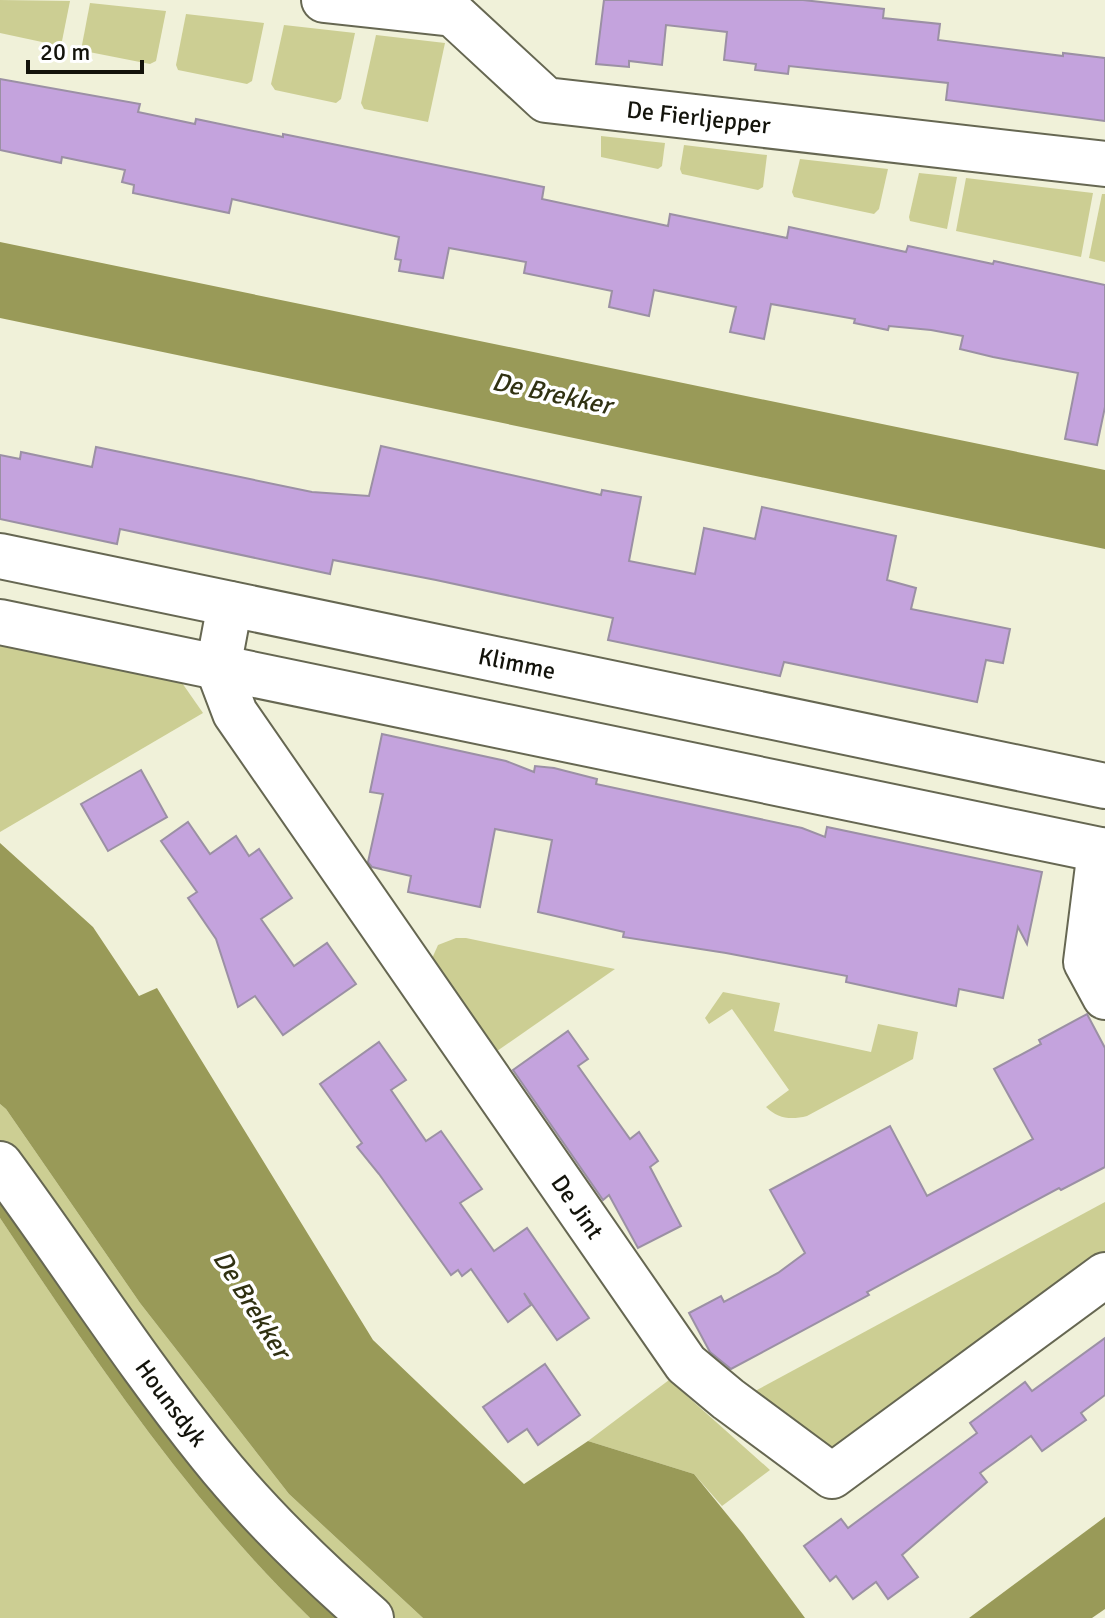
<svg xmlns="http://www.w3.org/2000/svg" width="1105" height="1618" viewBox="0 0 1105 1618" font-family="Signika,sans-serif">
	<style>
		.green { fill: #ccce93 }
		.water { fill: #999a58 }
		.building { fill: #c4a3dd; stroke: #9b90a4; stroke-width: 2 }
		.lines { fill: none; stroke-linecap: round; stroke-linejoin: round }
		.minor-casing { stroke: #666752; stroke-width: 48 }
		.minor { stroke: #fff; stroke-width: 44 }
		.labels { text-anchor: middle; stroke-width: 7; stroke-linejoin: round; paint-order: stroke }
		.street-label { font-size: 24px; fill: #13130b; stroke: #fff }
		.water-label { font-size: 26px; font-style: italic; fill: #303112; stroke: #fff }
	</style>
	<rect width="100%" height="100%" fill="#f0f1d9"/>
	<g class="green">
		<path d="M0,0l70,1 -8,40 -6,4 -56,-12z"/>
		<path d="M90,3l76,8 -10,50 -6,3 -66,-13 -2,-6z"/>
		<path d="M186,14l78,9 -12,58 -5,3 -69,-14 -2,-5z"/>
		<path d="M284,25l71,8 -14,66 -5,4 -61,-13 -4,-6z"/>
		<path d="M376,35l69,8 -17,79 -64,-13 -3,-6z"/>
		<path d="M601,136l64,7 -3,23 -4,3 -57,-12z"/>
		<path d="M684,145l83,10 -4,32 -5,3 -76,-16 -2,-5z"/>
		<path d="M800,159l88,10 -9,40 -5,5 -80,-17 -2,-5z"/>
		<path d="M919,173l38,4 -10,52 -37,-8 -1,-4z"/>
		<path d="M966,178l127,15 -12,64 -125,-26z"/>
		<path d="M1102,194h3v68l-16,-4z"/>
		<path d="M0,643l180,37 23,33 -203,119z"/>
		<path d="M456,938h10l149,31 -128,89 -57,-95 8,-18z"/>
		<path d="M723,992l57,11 -6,28 97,21 7,-28 40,8 -5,27 -106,57c-16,4 -29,3 -41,-9l23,-17 -57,-81 -23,15 -4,-6z"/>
		<path d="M0,1104l6,5 134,194 149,191 134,124h-41l-110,-102 -272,-363z"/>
		<path d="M1105,1202v49l-269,199 -92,-53z"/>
		<path d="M0,1218c94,141 188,282 310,400h-310z"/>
		<path d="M669,1380l101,90 -48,36 -28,-32 -106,-33z"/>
	</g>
	<g class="water">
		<path d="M0,242l1105,228v79l-1105,-231z"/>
		<path d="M0,843l93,84 46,69 18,-8 216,352 151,144 64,-43 106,33 49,60 62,84h-382l-134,-124 -149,-191 -134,-194 -6,-5z"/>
		<path d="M0,1194l343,424h-33c-122,-118 -216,-259 -310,-400z"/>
		<path d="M1105,1517v92l-13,9h-123z"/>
	</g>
	<g class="building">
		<path d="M604,0h199l81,9 -1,9 57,6 -2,16 125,16v-3l42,5v63l-159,-21 2,-17 -159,-17 -1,8 -33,-4 1,-6 -32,-4 3,-28 -61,-7 -4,40 -33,-4v6l-33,-3z"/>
		<path d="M0,79l140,25 -2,8 57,12 1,-5 87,18v-3l261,53 -2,12 126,27 2,-12 117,24 2,-11 117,25 2,-6 85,18 1,-3 111,24v122l-8,38 -32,-6 13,-66 -85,-16 -33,-8 3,-13 -32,-6 -42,-4 -1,4 -34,-7 1,-4 -84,-15 -7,35 -34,-7 6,-25 -82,-17 -5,26 -40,-9 3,-16 -88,-18 2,-11 -77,-14 -6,30 -44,-7 2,-11 -6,-1 4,-22 -167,-38 -3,14 -96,-20 1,-8 -12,-3 3,-12 -63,-13 -1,6 -61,-13z"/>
		<path d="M381,446l220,49 1,-5 39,7 -12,64 66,13 9,-46 51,11 7,-32 134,29 -9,44 29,8 -5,21 99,20 -7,34 -17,-3 -9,42 -193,-40 -4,14 -172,-36 5,-22 -177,-38 -103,-20 -3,14 -210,-45 -3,15 -117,-25v-64l20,4 1,-7 71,15 4,-20 216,45 57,4z"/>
		<path d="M382,734l124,27 28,11 1,-6 19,2 43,11 -1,5 206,44 23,9 2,-10 215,45 -15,72 -9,-17 -15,71 -44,-9 -3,17 -110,-24 1,-6 -121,-23 -103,-16 1,-5 -86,-20 14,-72 -57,-11 -15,78 -72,-15 3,-16 -39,-9 -4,-5 15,-68 -13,-2z"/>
		<path d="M141,770l26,47 -59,34 -27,-47z"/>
		<path d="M188,822l22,32 26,-18 13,20 10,-7 33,49 -31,21 33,47 33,-23 29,41 -73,51 -28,-39 -17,11 -22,-68 -28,-41 9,-6 -36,-51z"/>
		<path d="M1087,1014l18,34v119l-44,23 -2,-2 -113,61 -79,43 2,3 -138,74 -21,-17 -21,-39 32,-17 3,6 54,-29 27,-20 -35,-63 120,-64 37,70 106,-57 -39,-70 47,-25 -2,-4z"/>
		<path d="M568,1031l20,28 -10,7 17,24 35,49 9,-7 19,29 -8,6 31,59 -43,22 -29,-53 -6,5 -90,-130z"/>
		<path d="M379,1042l27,38 -15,10 35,51 15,-10 41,58 -22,14 34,48 33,-23 62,90 -32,22 -33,-47 7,12 -23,17 -37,-53 -9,7 -4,-6 -7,5 -72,-101 -22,-27 5,-4 -42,-59z"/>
		<path d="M1105,1338v57l-24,18 5,7 -44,31 -11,-15 -51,37 7,9 -85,73 16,22 -30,22 -12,-17 -23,17 -17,-23 -6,5 -26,-35 37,-27 7,9 129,-95 -7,-10 55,-41 7,9z"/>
		<path d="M545,1364l35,51 -42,30 -11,-16 -19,13 -25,-35z"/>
	</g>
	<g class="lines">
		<g class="minor-casing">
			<g id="minor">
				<path id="s1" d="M324,0l129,14 93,86 559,64"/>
				<path id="s2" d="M0,556l1105,230"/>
				<path id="s3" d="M230,604l-12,64 17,45 451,651 42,35 104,77 273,-201"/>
				<path d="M0,622l1105,229"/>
				<path d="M1100,850l-14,112 19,35"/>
				<path id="s4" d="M0,1164c71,96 135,197 210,290 48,60 104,114 161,164"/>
			</g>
		</g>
		<use href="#minor" class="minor"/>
	</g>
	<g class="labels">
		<g class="street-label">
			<text dy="8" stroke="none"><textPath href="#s1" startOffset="410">De Fierljepper</textPath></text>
			<text dy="8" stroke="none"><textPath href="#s2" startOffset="528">Klimme</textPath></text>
			<text dy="8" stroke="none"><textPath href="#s3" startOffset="714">De Jint</textPath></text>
			<text dy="8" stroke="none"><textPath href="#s4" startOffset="294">Hounsdyk</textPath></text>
		</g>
		<g class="water-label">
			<text transform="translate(552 393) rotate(12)" y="9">De Brekker</text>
			<text transform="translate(252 1304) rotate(58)" y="9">De Brekker</text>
		</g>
	</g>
	<path d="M28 60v12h114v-12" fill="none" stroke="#13130b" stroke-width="4"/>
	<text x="40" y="60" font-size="24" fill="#13130b" stroke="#ffffff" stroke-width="6" paint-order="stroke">20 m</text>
</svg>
